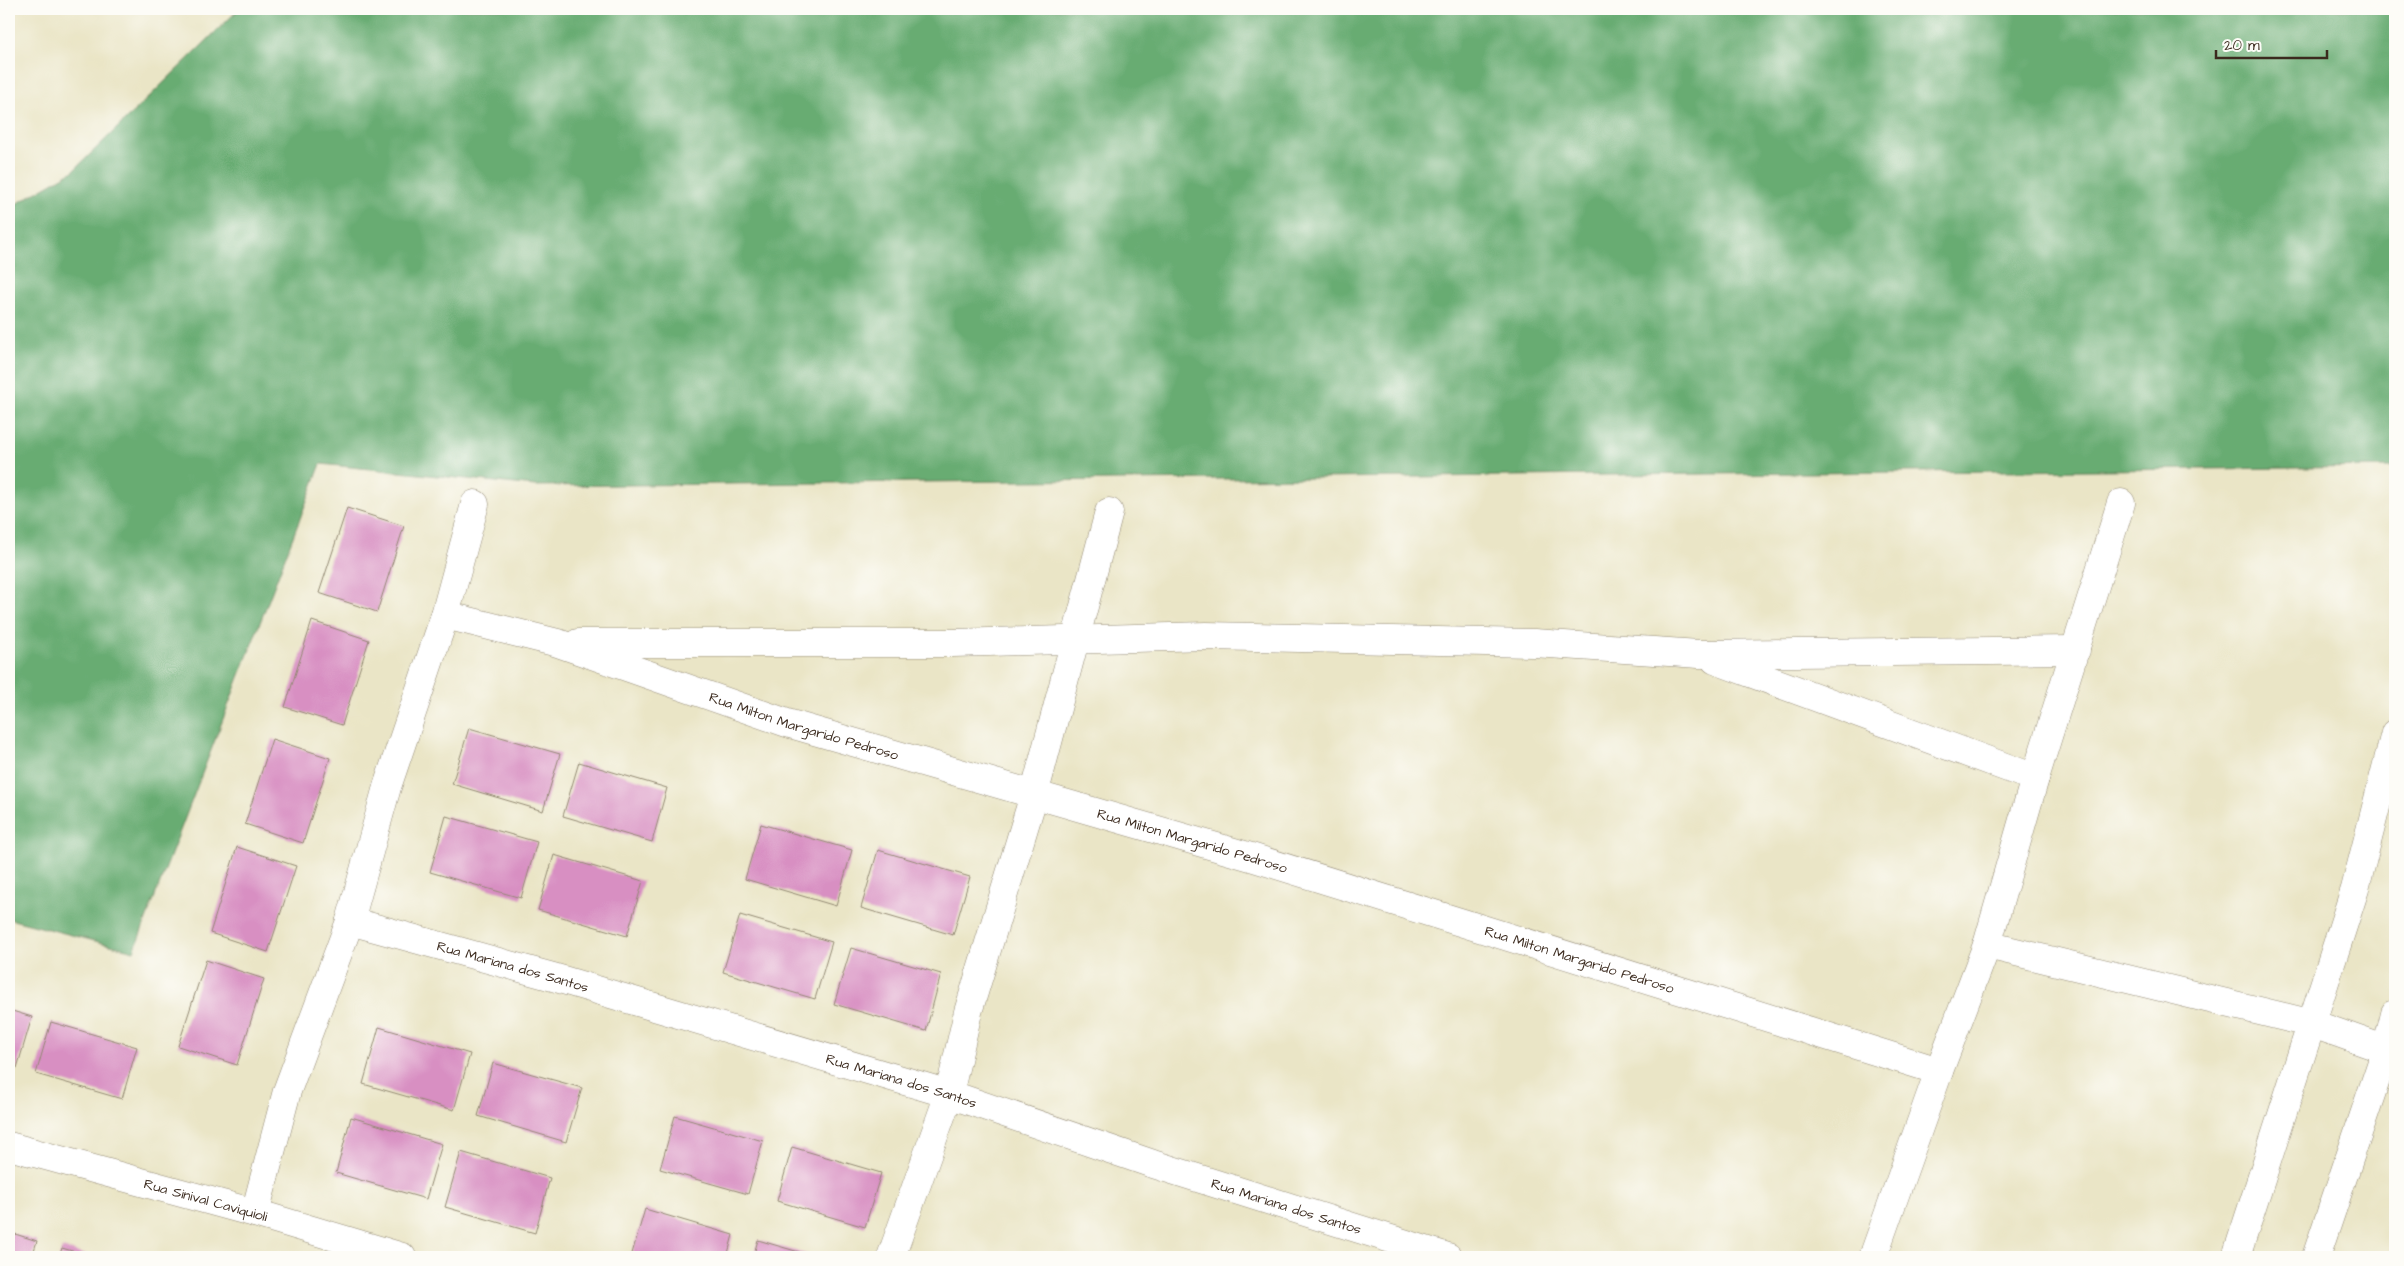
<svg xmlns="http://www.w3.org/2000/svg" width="2404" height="1266" viewBox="0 0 2404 1266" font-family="'Architects Daughter',sans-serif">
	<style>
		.forest { fill: #67ac72; stroke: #516b48 }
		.building { fill: #d88fc2 }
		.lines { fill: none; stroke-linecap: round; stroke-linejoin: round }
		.street-casing { stroke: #928872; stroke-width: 29 }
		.street { stroke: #fff; stroke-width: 28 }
		.labels { text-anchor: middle; stroke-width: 4.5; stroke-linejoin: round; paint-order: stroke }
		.street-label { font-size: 14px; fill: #3b2a1e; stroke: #fdfcf7 }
	</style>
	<rect width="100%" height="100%" fill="#fdfcf7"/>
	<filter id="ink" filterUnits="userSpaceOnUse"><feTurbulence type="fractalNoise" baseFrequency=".02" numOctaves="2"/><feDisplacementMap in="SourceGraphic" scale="10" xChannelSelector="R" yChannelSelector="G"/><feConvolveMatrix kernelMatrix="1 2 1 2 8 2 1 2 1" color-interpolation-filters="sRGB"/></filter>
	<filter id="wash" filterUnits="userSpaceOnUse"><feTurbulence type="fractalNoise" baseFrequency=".0096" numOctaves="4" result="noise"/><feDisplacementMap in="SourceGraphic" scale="20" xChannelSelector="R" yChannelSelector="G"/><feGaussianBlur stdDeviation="1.12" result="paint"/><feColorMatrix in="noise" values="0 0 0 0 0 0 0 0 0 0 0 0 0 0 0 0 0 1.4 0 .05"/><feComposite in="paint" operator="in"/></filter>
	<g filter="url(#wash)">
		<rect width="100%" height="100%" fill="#eae5c6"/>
		<path class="forest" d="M239,9h2156v458l-1860,19 -214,-22 -187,487 -125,-32v-711l64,-37z"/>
		<g id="blocks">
			<g class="building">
				<path d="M347,508l57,18 -27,86 -58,-19z"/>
				<path d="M312,621l57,19 -27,85 -57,-18z"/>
				<path d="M469,728l91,26 -17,57 -91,-27z"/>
				<path d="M272,739l58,19 -27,85 -58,-19z"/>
				<path d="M579,762l88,26 -15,54 -89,-26z"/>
				<path d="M446,816l91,26 -16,56 -91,-26z"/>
				<path d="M761,824l91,26 -16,56 -91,-27z"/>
				<path d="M237,847l59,19 -28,86 -58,-19z"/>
				<path d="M878,850l92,27 -17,58 -92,-27z"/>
				<path d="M554,855l89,26 -16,55 -89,-26z"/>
				<path d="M740,915l92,27 -17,57 -92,-27z"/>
				<path d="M851,948l90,26 -15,57 -92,-27z"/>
				<path d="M206,960l58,19 -27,86 -59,-19z"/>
				<path d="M9,1010l23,7 -15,51 -8,-2z"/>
				<path d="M51,1022l86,25 -15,52 -86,-25z"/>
				<path d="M379,1027l91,27 -16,56 -91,-26z"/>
				<path d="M493,1063l89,25 -16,54 -88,-26z"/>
				<path d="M675,1116l88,25 -15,53 -88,-25z"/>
				<path d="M351,1117l91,27 -16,55 -90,-26z"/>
				<path d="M792,1147l89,26 -16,54 -88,-26z"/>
				<path d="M461,1152l89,26 -15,55 -90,-26z"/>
				<path d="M645,1209l88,26 -6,22h-96z"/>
				<path d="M9,1232l28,9 -5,16h-23z"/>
				<path d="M758,1240l58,17h-63z"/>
				<path d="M62,1248l31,9h-34z"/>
			</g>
		</g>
	</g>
	<g filter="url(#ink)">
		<use href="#blocks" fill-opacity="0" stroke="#928872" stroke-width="1"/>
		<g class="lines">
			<g class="street-casing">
				<g id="street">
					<path id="s1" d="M445,615l113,28 229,80 464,134 688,214"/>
					<path d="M578,643h375l253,-7 328,7 165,11 377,-4"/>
					<path d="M1715,660l320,118"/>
					<path id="s2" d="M350,921l203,56 396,117 204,70 295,93"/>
					<path d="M1987,945l326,79 82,29"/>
					<path id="s3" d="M9,1146l246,67 147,44"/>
					<path d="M255,1213l32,-122 63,-170 37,-134 58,-172 30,-111"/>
					<path d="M891,1257l58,-163 19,-82 66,-217 75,-283"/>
					<path d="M1873,1257l66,-186 48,-126 48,-167 86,-275"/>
					<path d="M2236,1257l119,-368 40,-156"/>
					<path d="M2316,1257l70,-207 9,-36"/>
				</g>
			</g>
			<use href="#street" class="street"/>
		</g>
	</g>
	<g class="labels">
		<g class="street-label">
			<text dy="5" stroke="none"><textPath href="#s1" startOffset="376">Rua Milton Margarido Pedroso</textPath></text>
			<text dy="5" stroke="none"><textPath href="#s1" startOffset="781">Rua Milton Margarido Pedroso</textPath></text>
			<text dy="5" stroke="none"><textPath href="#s1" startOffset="1186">Rua Milton Margarido Pedroso</textPath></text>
			<text dy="5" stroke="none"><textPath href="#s2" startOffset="169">Rua Mariana dos Santos</textPath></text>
			<text dy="5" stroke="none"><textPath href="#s2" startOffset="574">Rua Mariana dos Santos</textPath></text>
			<text dy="5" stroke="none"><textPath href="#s3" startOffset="204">Rua Sinival Caviquioli</textPath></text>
			<text dy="5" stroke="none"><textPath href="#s2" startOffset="979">Rua Mariana dos Santos</textPath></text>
		</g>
	</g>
	<rect width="2404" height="1266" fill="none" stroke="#fdfcf7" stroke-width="30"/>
	<path d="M2216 50v8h111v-8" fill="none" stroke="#3b2a1e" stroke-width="2.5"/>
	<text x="2224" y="50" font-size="15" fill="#3b2a1e" stroke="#fdfcf7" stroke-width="4" paint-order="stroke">20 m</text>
</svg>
